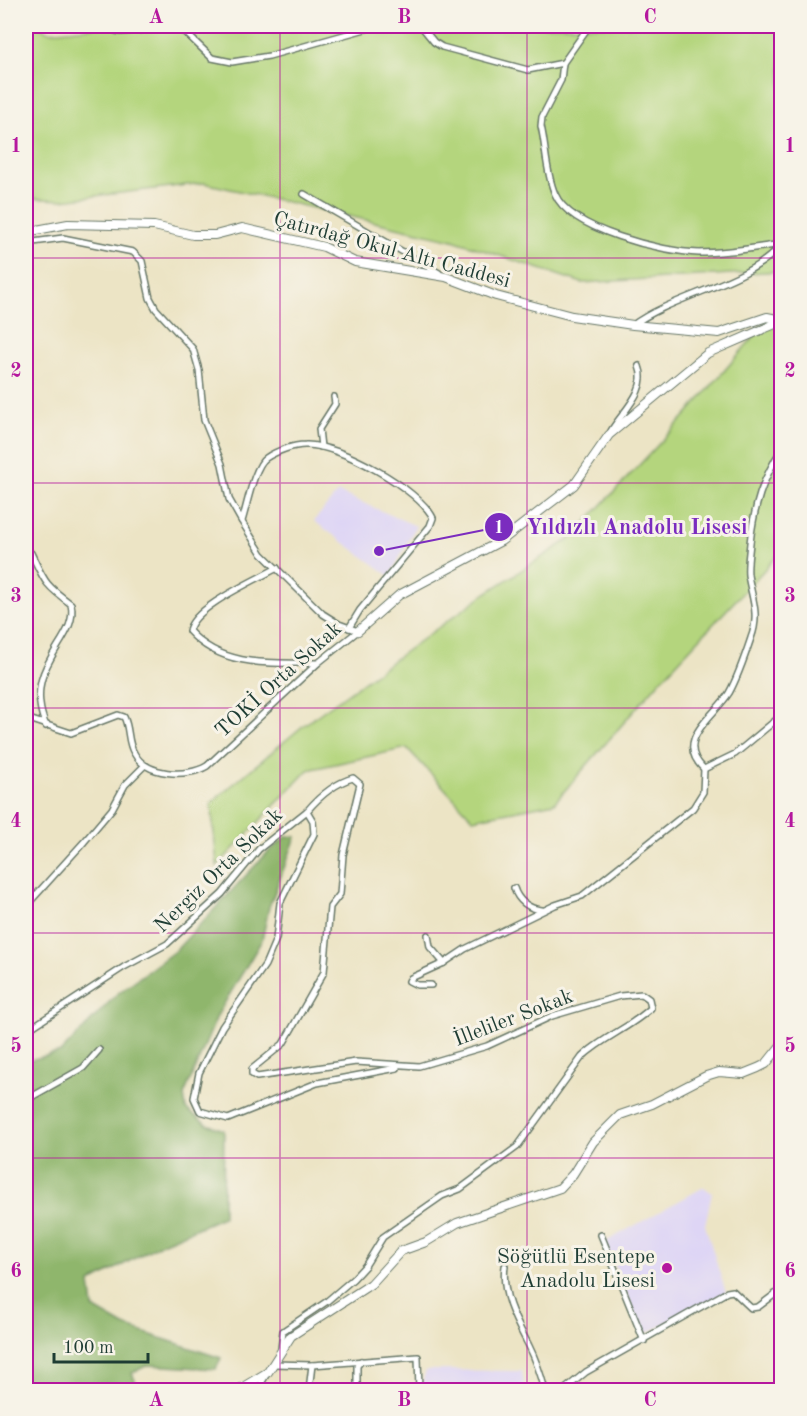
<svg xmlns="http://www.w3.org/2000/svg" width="807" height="1416" viewBox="0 0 807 1416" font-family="'Old Standard TT',serif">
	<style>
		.built { fill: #ded5f5 }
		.green { fill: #b4d57d; stroke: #6a8958; stroke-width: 1.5 }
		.forest { fill: #8fb66c; stroke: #577a50; stroke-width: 1.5 }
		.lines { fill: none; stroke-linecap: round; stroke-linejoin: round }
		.street-casing { stroke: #677767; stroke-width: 8 }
		.secondary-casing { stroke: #677767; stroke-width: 10 }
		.street { stroke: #fff; stroke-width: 5 }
		.secondary { stroke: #fff; stroke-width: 8 }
		.grid { fill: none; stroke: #b5179e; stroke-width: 1.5; stroke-opacity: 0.55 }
		.poi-dot { fill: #b5179e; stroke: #f7f3e8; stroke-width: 2 }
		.labels { text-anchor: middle; stroke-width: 6; stroke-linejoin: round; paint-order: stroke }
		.street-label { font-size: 21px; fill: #1f3d34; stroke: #f7f3e8 }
		.poi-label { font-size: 21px; fill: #1f3d34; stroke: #f7f3e8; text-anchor: end }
		.leader { fill: none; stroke: #7b2cbf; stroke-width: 2 }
		.callout-dot { fill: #7b2cbf; stroke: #f7f3e8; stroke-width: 2 }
		.mark-label { font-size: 18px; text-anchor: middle; font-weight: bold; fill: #fff }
		.callout-label { font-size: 22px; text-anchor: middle; font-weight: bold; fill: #7b2cbf; stroke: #f7f3e8; stroke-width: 6; stroke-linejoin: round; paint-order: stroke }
		.neatline { fill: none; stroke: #b5179e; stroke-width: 2 }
		.grid-label { font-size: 20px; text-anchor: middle; font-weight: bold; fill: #b5179e }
	</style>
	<rect width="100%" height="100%" fill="#f7f3e8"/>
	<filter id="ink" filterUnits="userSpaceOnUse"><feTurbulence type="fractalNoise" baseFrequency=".0167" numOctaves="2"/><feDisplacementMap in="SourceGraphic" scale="12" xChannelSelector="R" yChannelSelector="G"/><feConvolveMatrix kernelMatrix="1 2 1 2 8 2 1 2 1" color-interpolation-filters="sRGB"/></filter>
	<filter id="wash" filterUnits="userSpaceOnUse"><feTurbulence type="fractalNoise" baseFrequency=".008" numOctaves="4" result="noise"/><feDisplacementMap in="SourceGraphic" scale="24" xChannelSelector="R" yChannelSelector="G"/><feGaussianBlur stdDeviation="1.35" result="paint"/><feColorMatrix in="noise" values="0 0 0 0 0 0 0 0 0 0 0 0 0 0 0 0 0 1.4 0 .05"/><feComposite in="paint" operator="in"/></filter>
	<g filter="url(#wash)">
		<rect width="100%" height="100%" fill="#ece4c5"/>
		<g class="built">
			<path d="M338,492l78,34 -26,50 -76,-55z"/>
			<path d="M704,1187l8,6 -7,32 21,68 -83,42 -38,-93z"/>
			<path d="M426,1370l96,1 3,19h-105z"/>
		</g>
		<g class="green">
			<path d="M26,26h11l12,6 59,-6h673v245l-199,12 -129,-43 -249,-57 -142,17 -36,-2z"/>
			<path d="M781,305v247l-122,130 -105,121 -81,16 -66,-71 -99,22 -91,96 -6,-63 93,-78 182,-132 84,-54 117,-125z"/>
		</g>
		<path class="forest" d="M287,836l9,1 -27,70 -7,33 -44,74 -34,81 2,14 21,15 17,6 -1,87 -61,26 -72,40 3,25 31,18 97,32 -5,11 -68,-4 -16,8 7,17h-113v-329l35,-9 56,-58 59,-44 91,-97z"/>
	</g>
	<g filter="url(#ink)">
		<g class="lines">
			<g class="street-casing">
				<g id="street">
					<path d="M118,26l-2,5 5,1 54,-5 12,7 25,24 20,4 37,-6 107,-30"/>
					<path d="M421,26l13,16 8,5 86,23 35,-7"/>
					<path d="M589,26l-26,37 -2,17 -19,37 -1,9c5,21 5,48 14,68 15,36 108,58 144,59 28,0 55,-5 83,-9"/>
					<path d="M304,194l135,79"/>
					<path d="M26,243l37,-5 70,14 9,9 8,37 6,11 37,40 6,21 5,50 18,44 7,35 13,23 20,32 61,60 16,10 19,7"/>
					<path d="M633,325c40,-30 118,-42 149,-81"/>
					<path d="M611,431c11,-19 38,-41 28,-65"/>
					<path d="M321,447l-2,-18 16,-25 -1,-7"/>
					<path d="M242,521c5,-15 12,-55 24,-63 10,-7 28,-13 39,-13 33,-2 115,45 128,73l-3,8 -70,84 -11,18"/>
					<path d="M26,551l5,2c14,29 13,31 40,51 9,37 -51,60 -25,122"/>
					<path d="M277,568c-21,12 -84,39 -88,63 33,37 83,32 128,32"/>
					<path d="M26,718l45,15 47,-18 6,2c6,12 3,25 10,36 12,23 53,25 73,13l111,-103 40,-32"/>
					<path d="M704,769c-31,-29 10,-52 25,-76 9,-16 16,-37 22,-55 9,-24 1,-39 -3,-63 -1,-10 1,-21 2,-32 4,-36 12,-64 32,-94"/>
					<path d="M704,769l31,-15 47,-39"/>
					<path d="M514,888c4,13 15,21 28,22"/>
					<path d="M26,906l58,-64 28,-33 13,-24 19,-19"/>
					<path d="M428,935l2,12 14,16"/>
					<path d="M431,985h-14l-8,-4 2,-3 33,-15 21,-14 90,-44 27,-9 111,-88 10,-16 1,-23"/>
					<path d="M26,1031l98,-64 43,-23 55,-50 37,-45 48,-38 6,10 1,13 -34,69 -4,36 -11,26 -43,62 -23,46 -5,25 6,13 28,8 89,-36 80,-15"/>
					<path d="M26,1100l57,-32 16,-18"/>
					<path d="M601,1235l43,106"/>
					<path d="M505,1266c-4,29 11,55 24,80 7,14 12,29 16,44"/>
					<path d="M281,1349l2,-18 43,-29 27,-23 12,-13 18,-29 59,-41 18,-7 57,-42 65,-90c21,-20 48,-29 69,-49l-2,-9 -7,-5 -22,2 -68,20 -65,30 -68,20 -63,-4 -99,15 -5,-3v-5l31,-25 41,-72 6,-65 10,-13 3,-39 17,-71 -7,-6c-18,5 -34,19 -46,33"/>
					<path d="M274,1364l38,1 106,-8 1,33"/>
					<path d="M257,1390l11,-18"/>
					<path d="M309,1390l3,-25"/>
					<path d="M357,1390v-24l4,-5"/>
					<path d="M564,1390l22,-18 141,-80 6,-1 18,17 7,-1 24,-18"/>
				</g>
			</g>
			<g class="secondary-casing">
				<g id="secondary">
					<path d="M26,232l42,-8 86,2 39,9h22l27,-7 82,19 31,15 91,15 50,19 76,20 61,9 86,8 48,-16 15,3"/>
					<path d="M358,631l41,-36 102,-54 73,-56 35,-50 99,-82 74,-32"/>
					<path d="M238,1390l30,-18 23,-36 80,-52 30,-33 25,-9 31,-19 103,-35 13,-14 20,-32 27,-27 32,-11 54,-28 13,-4 24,2 15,-6 8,-4 16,-20"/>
				</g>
			</g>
			<use href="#street" class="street"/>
			<use href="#secondary" class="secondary"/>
		</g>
	</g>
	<path class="grid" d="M280,26v1364M527,26v1364M26,258h756M26,483h756M26,708h756M26,933h756M26,1158h756"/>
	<circle class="poi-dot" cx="667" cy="1268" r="6"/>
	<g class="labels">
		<g class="street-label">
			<text transform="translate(392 249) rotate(15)" y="7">Çatırdağ Okul Altı Caddesi</text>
			<text transform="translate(278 679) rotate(-42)" y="7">TOKİ Orta Sokak</text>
			<text transform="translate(218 870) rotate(-44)" y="7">Nergiz Orta Sokak</text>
			<text transform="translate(513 1017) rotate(-21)" y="7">İlleliler Sokak</text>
		</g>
		<g class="poi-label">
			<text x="655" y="1263">Söğütlü Esentepe<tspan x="655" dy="24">Anadolu Lisesi</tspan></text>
		</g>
	</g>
	<path class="leader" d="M379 551L499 527"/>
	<g class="callout-dot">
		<circle cx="379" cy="551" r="6"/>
		<circle cx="499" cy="527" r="15"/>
	</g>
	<g class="mark-label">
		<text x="499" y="533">1</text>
	</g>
	<g class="callout-label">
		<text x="637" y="534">Yıldızlı Anadolu Lisesi</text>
	</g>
	<rect width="807" height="1416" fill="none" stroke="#f7f3e8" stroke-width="66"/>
	<path d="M54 1353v9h94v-9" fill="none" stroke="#1f3d34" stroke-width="3"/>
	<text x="63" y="1353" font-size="18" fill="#1f3d34" stroke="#f7f3e8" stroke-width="4.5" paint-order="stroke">100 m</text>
	<rect x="33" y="33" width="741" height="1350" class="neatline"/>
	<g class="grid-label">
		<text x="156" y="23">A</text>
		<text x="404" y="23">B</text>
		<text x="650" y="23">C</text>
		<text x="16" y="152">1</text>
		<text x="790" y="152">1</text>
		<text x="16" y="377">2</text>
		<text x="790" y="377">2</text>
		<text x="16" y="602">3</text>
		<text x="790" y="602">3</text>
		<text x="16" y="827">4</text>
		<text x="790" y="827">4</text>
		<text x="16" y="1052">5</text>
		<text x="790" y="1052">5</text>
		<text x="16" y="1277">6</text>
		<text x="790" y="1277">6</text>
		<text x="156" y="1406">A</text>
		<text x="404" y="1406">B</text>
		<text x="650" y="1406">C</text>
	</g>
</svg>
